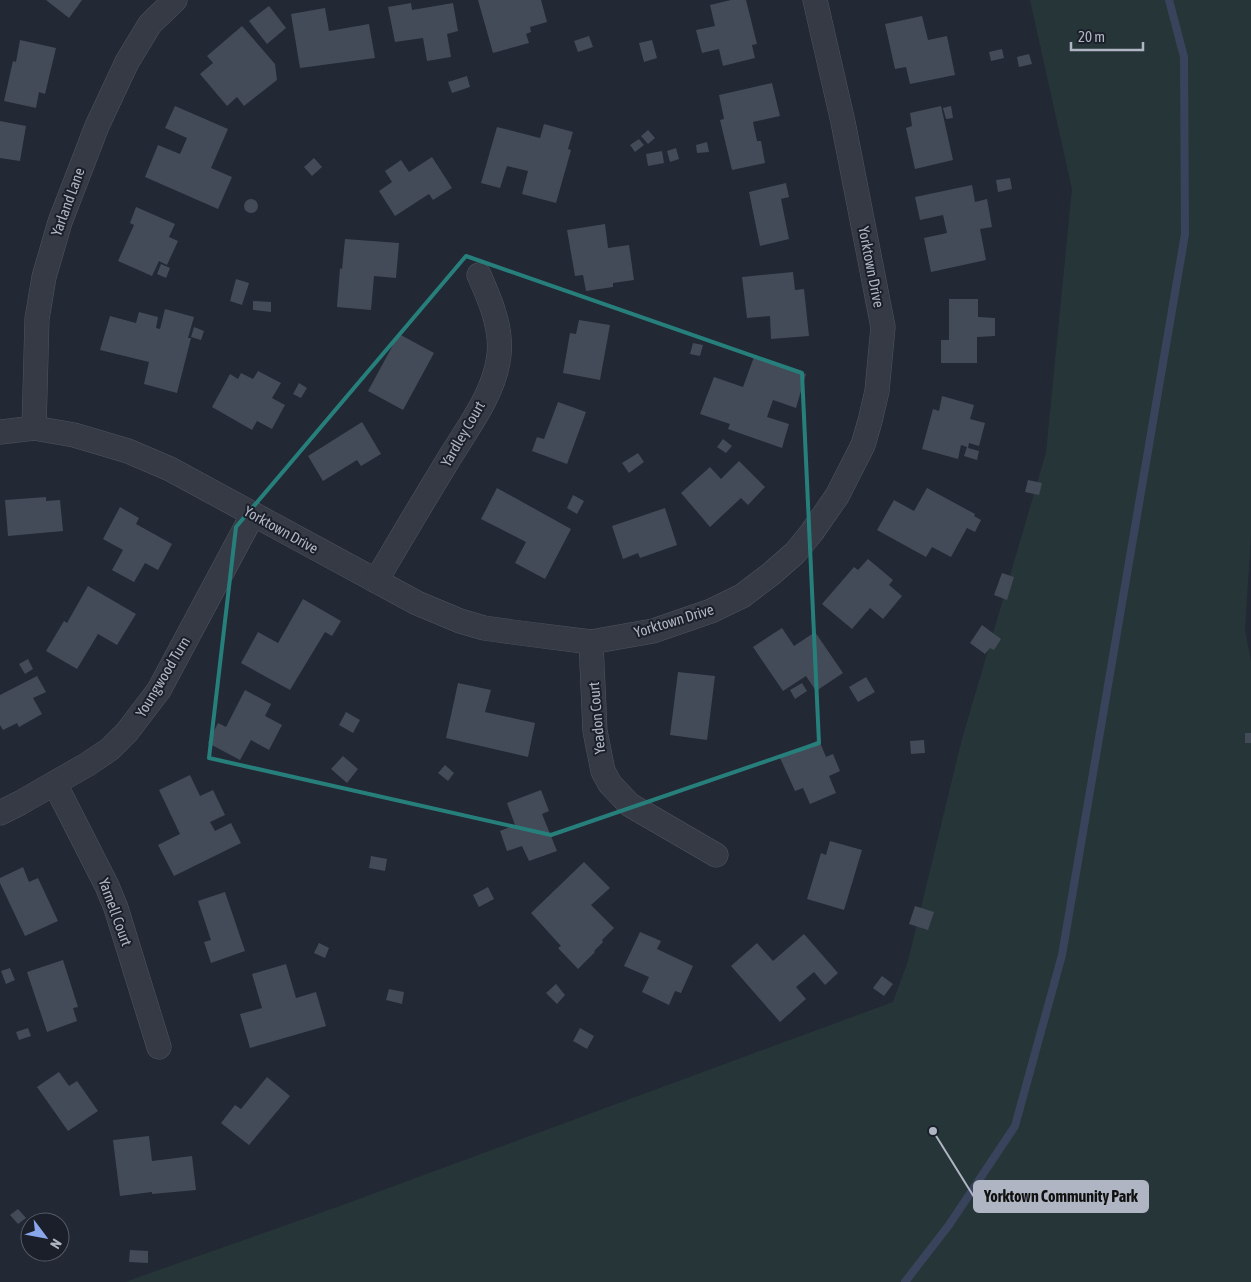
<svg xmlns="http://www.w3.org/2000/svg" width="1251" height="1282" viewBox="0 0 1251 1282" font-family="'Asap Condensed',sans-serif">
	<style>
		.green { fill: #263638 }
		.lines { fill: none; stroke-linecap: round; stroke-linejoin: round }
		.stream { stroke: #39445c; stroke-width: 8 }
		.building { fill: #434b59 }
		.minor-casing { stroke: #4f5560; stroke-width: 25 }
		.minor { stroke: #353a45; stroke-width: 24 }
		.marked { fill: none; stroke: #277f7b; stroke-width: 4; stroke-linejoin: round }
		.labels { text-anchor: middle; stroke-width: 4; stroke-linejoin: round; paint-order: stroke }
		.street-label { font-size: 15px; fill: #afb5c2; stroke: #1a1f2a }
		.leader { fill: none; stroke: #afb5c2; stroke-width: 2 }
		.callout-dot { fill: #afb5c2; stroke: #1a1f2a; stroke-width: 2 }
		.callout { fill: #afb5c2; stroke: #afb5c2; stroke-width: 2 }
		.callout-label { font-size: 16px; text-anchor: middle; font-weight: bold; fill: #111 }
	</style>
	<rect width="100%" height="100%" fill="#222834"/>
	<path class="green" d="M1030,0h221v536l-6,94 6,31v621h-1126l215,-76 553,-204 15,-41 54,-222 84,-286 26,-264z"/>
	<g class="lines">
		<path class="stream" d="M905,1282l44,-57 66,-99 47,-171 123,-721 -1,-177 -15,-57"/>
	</g>
	<g class="building">
		<path d="M46,0h36l-13,18z"/>
		<path d="M478,0h63l6,22 -17,5 1,5 -5,2 3,9 -36,10z"/>
		<path d="M731,0h15l11,44 -5,1 3,13 -32,8 -4,-17 -17,4 -6,-23 19,-4 -5,-21z"/>
		<path d="M411,3l1,7 41,-7 5,28 -11,3 4,23 -24,4 -4,-23 -28,4 -7,-35z"/>
		<path d="M269,6l17,22 -19,16 -18,-23z"/>
		<path d="M325,8l4,23 40,-7 6,34 -75,10 -9,-54z"/>
		<path d="M922,16l6,24 19,-4 8,39 -45,9 -4,-17 -11,2 -10,-45z"/>
		<path d="M242,26l33,38 2,16 -33,26 -7,-9 -10,9 -27,-32 13,-11 -6,-7z"/>
		<path d="M589,36l4,11 -15,5 -4,-11z"/>
		<path d="M20,40l36,8 -11,46 -6,-2 -3,16 -32,-7 9,-40 3,1z"/>
		<path d="M652,40l5,18 -13,4 -5,-19z"/>
		<path d="M1002,49l2,9 -13,3 -2,-9z"/>
		<path d="M1029,54l3,10 -13,3 -2,-10z"/>
		<path d="M467,76l3,11 -18,6 -4,-11z"/>
		<path d="M772,83l8,33 -27,6 4,19h4l4,22 -33,7 -12,-50 4,-1 -5,-24z"/>
		<path d="M175,106l53,23 -17,39 21,9 -14,32 -73,-32 13,-32 22,9 7,-16 -22,-10z"/>
		<path d="M941,106l12,54 -38,9 -9,-41 6,-2 -2,-13z"/>
		<path d="M951,106l2,12 -7,1 -3,-11z"/>
		<path d="M0,121l26,5 -6,35 -20,-3z"/>
		<path d="M544,124l29,8 -5,17 3,1 -15,53 -34,-9 6,-23 -21,-5 -7,22 -19,-5 16,-56 43,11z"/>
		<path d="M648,130l7,8 -7,6 -7,-8z"/>
		<path d="M639,139l5,6 -9,7 -5,-7z"/>
		<path d="M707,142l2,10 -12,1 -1,-8z"/>
		<path d="M676,148l3,11 -9,3 -3,-11z"/>
		<path d="M662,151l2,12 -16,3 -2,-12z"/>
		<path d="M432,157l20,31 -19,12 -4,-6 -34,22 -16,-25 13,-9 -7,-11 16,-11 8,12z"/>
		<path d="M314,158l8,9 -10,9 -8,-9z"/>
		<path d="M1010,178l2,11 -14,3 -2,-12z"/>
		<path d="M786,183l3,14 -8,2 8,40 -29,7 -11,-54z"/>
		<path d="M972,185l3,17 12,-3 5,28 -12,2 6,31 -55,12 -7,-34 23,-5 -4,-18 -23,5 -5,-23z"/>
		<circle cx="251" cy="206" r="7"/>
		<path d="M136,207l39,17 -6,13 9,4 -11,24 -8,-4 -7,15 -34,-15 16,-36 -4,-2z"/>
		<path d="M605,224l3,24 21,-3 5,35 -21,3v4l-27,4 -3,-16 -8,1 -8,-46z"/>
		<path d="M345,239l54,4 -3,35 -22,-2 -3,34 -34,-3 3,-39 2,1z"/>
		<path d="M161,264l9,4 -4,10 -9,-4z"/>
		<path d="M793,272l2,18 9,-1 5,47 -38,3 -1,-23 -23,2 -5,-41z"/>
		<path d="M236,279l13,4 -7,22 -12,-4z"/>
		<path d="M949,299h29v18l17,1v18l-18,1v26h-36v-23h8z"/>
		<path d="M253,301l18,1v10l-18,-2z"/>
		<path d="M165,309l29,8 -6,21h3l-14,55 -33,-9 5,-22 -49,-12 10,-34 26,7 3,-11 19,5 -2,11 4,1z"/>
		<path d="M579,320l31,5 -10,55 -37,-7 7,-40 6,1z"/>
		<path d="M194,327l10,4 -3,9 -10,-3z"/>
		<path d="M399,334l35,19 -31,57 -35,-19z"/>
		<path d="M693,343l10,2 -3,11 -10,-2z"/>
		<path d="M754,357l52,17 -10,34 -23,-8 -6,17 22,7 -7,24 -54,-19 2,-5 -30,-10 14,-37 29,10z"/>
		<path d="M258,371l23,12 -9,15 13,7 -13,24 -15,-8 -5,9 -40,-23 18,-33 8,5 3,-6 12,6z"/>
		<path d="M299,383l8,5 -6,10 -8,-4z"/>
		<path d="M942,396l32,9 -4,14 15,4 -6,23 -10,-3 -1,5 11,3 -2,9 -13,-4 3,-9 -6,-2 -3,14 -36,-10 11,-40 6,2z"/>
		<path d="M558,402l28,10 -19,52 -35,-13 5,-14 7,2z"/>
		<path d="M362,422l19,32 -20,12 -4,-6 -34,21 -15,-25z"/>
		<path d="M723,439l9,7 -6,7 -9,-6z"/>
		<path d="M638,453l6,9 -15,11 -7,-10z"/>
		<path d="M739,461l26,26 -17,18 -7,-7 -31,29 -29,-34 29,-26 11,12z"/>
		<path d="M1028,480l14,3 -3,12 -14,-3z"/>
		<path d="M497,488l74,41 -26,50 -30,-16 11,-21 -45,-23z"/>
		<path d="M927,488l48,26 -1,2 7,4 -6,12 -8,-4 -16,29 -19,-10 -6,10 -49,-27 17,-30 20,11z"/>
		<path d="M573,495l11,6 -7,13 -10,-6z"/>
		<path d="M46,497v4l14,-1 3,31 -55,5 -3,-36z"/>
		<path d="M120,507l19,11 -3,6 36,20 -14,26 -13,-7 -11,19 -22,-12 11,-20 -20,-11z"/>
		<path d="M665,508l12,37 -37,13 -2,-5 -15,6 -11,-33z"/>
		<path d="M868,559l25,21 -4,5 13,11 -19,23 -13,-11 -18,21 -30,-25 32,-37 4,3z"/>
		<path d="M1002,573l12,4 -7,23 -13,-5z"/>
		<path d="M88,586l48,28 -19,31 -19,-11 -21,35 -31,-18 18,-30 3,2z"/>
		<path d="M303,599l38,22 -9,15 -7,-4 -35,58 -49,-27 17,-31 20,11z"/>
		<path d="M982,625l19,14 -7,11 -4,-2 -5,6 -15,-11z"/>
		<path d="M782,628l12,18 21,-14 28,41 -27,18 -10,-15 -23,15 -30,-44z"/>
		<path d="M28,659l5,10 -8,5 -6,-10z"/>
		<path d="M678,672l37,4 -8,64 -37,-5z"/>
		<path d="M37,676l9,16 -13,6 9,16 -23,13 -2,-4 -14,7 -3,-5v-30z"/>
		<path d="M866,677l9,15 -17,10 -9,-15z"/>
		<path d="M458,683l33,7 -6,22 50,11 -7,34 -82,-19z"/>
		<path d="M802,683l5,8 -12,8 -5,-9z"/>
		<path d="M245,690l26,14 -6,12 17,9 -13,25 -18,-10 -11,20 -32,-17 10,-20 8,4z"/>
		<path d="M346,712l14,8 -7,13 -14,-8z"/>
		<rect x="1245" y="733" width="6" height="10"/>
		<path d="M819,740l7,17 7,-3 7,17 -11,5 7,17 -26,11 -7,-16 -8,3 -15,-33z"/>
		<path d="M924,740l1,13 -14,1 -1,-13z"/>
		<path d="M343,756l15,13 -11,14 -16,-14z"/>
		<path d="M445,765l9,8 -6,8 -10,-8z"/>
		<path d="M190,775l10,21 13,-6 12,25 -15,7 5,9 16,-8 10,20 -67,33 -16,-31 22,-11 -21,-44z"/>
		<path d="M541,790l8,21 -7,3 15,37 -28,10 -7,-15 -15,5 -7,-20 15,-6 -8,-22z"/>
		<path d="M830,841l32,9 -18,60 -37,-11 14,-46 5,2z"/>
		<path d="M371,856l16,3 -2,12 -16,-3z"/>
		<path d="M584,862l26,26 -19,17 23,23 -12,12 1,2 -9,9 1,1 -17,17 -20,-21 3,-2 -30,-33z"/>
		<path d="M23,867l6,15 9,-4 20,43 -33,15 -25,-53v-5z"/>
		<path d="M488,887l6,12 -15,8 -6,-12z"/>
		<path d="M225,892l20,59 -34,12 -7,-21 7,-2 -13,-39z"/>
		<path d="M915,906l19,6 -6,18 -19,-6z"/>
		<path d="M640,932l21,9 -4,8 36,17 -12,27 -6,-2 -6,14 -27,-13 7,-15 -25,-11z"/>
		<path d="M804,934l34,39 -13,12 -11,-13 -18,15 10,12 -26,23 -49,-56 26,-23 16,18z"/>
		<path d="M319,943l10,5 -4,10 -11,-5z"/>
		<path d="M63,960l15,47 -5,1 4,13 -30,11 -20,-60z"/>
		<path d="M286,964l10,34 20,-6 10,34 -76,22 -10,-34 22,-6 -10,-34z"/>
		<path d="M10,968l5,12 -9,4 -5,-13z"/>
		<path d="M882,976l11,8 -9,12 -11,-8z"/>
		<path d="M556,984l9,11 -8,9 -11,-11z"/>
		<path d="M389,989l15,3 -2,12 -16,-4z"/>
		<path d="M28,1028l3,8 -12,4 -3,-8z"/>
		<path d="M580,1028l14,8 -7,13 -14,-8z"/>
		<path d="M59,1072l10,14 8,-5 21,30 -30,20 -31,-44z"/>
		<path d="M267,1077l23,19 -41,49 -28,-22 14,-18 6,4z"/>
		<path d="M149,1136l3,25 40,-5 4,34 -44,4v-2l-32,4 -7,-56z"/>
		<path d="M18,1209l8,9 -8,6 -8,-9z"/>
		<path d="M130,1250l18,1v12l-19,-1z"/>
	</g>
	<g class="lines">
		<g class="minor-casing">
			<g id="minor">
				<path d="M34,428l3,-109 7,-42 16,-55 37,-96 30,-64 23,-38 25,-24"/>
				<path d="M0,432l34,-4 40,7 54,16 42,18 247,134 43,18 24,7 28,4 79,10 62,-11 58,-20 31,-15 29,-22 24,-21 17,-21 25,-36 26,-51 7,-24 7,-30 6,-64 -40,-205 -28,-122"/>
				<path d="M376,581c24,-41 49,-83 74,-124 19,-31 45,-65 49,-102 3,-28 -9,-55 -20,-80"/>
				<path d="M591,642l4,89 8,40 7,13 20,21 86,50"/>
				<path d="M55,784l52,102 9,22 43,139"/>
				<path d="M0,813l20,-10 68,-39 22,-15 17,-17 32,-42 94,-176"/>
			</g>
		</g>
		<use href="#minor" class="minor"/>
	</g>
	<path class="marked" d="M466,256l336,117 17,370 -268,92 -342,-77 27,-231z"/>
	<g class="labels">
		<g class="street-label">
			<text transform="translate(68 202) rotate(-70)" y="5">Yarland Lane</text>
			<text transform="translate(871 267) rotate(79)" y="5">Yorktown Drive</text>
			<text transform="translate(463 434) rotate(-60)" y="5">Yardley Court</text>
			<text transform="translate(281 530) rotate(29)" y="5">Yorktown Drive</text>
			<text transform="translate(674 621) rotate(-17)" y="5">Yorktown Drive</text>
			<text transform="translate(163 677) rotate(-59)" y="5">Youngwood Turn</text>
			<text transform="translate(597 718) rotate(-95)" y="5">Yeadon Court</text>
			<text transform="translate(115 912) rotate(70)" y="5">Yarnell Court</text>
		</g>
	</g>
	<path class="leader" d="M933 1131L974 1197"/>
	<circle class="callout-dot" cx="933" cy="1131" r="5"/>
	<rect class="callout" x="974" y="1181" width="174" height="31" rx="5"/>
	<g class="callout-label">
		<text x="1061" y="1202">Yorktown Community Park</text>
	</g>
	<g transform="translate(45 1237) rotate(122)"><circle r="24" fill="#1a1f2a" stroke="#565b67"/>
	<path d="M0-4L9 19L0 12L-9 19Z" fill="#8aa7ec"/>
	<text y="-8" font-size="14" font-weight="bold" text-anchor="middle" fill="#afb5c2">N</text>
	</g>
	<path d="M1071 42v8h72v-8" fill="none" stroke="#afb5c2" stroke-width="2.5"/>
	<text x="1078" y="42" font-size="15" fill="#afb5c2" stroke="#1a1f2a" stroke-width="4" paint-order="stroke">20 m</text>
</svg>
